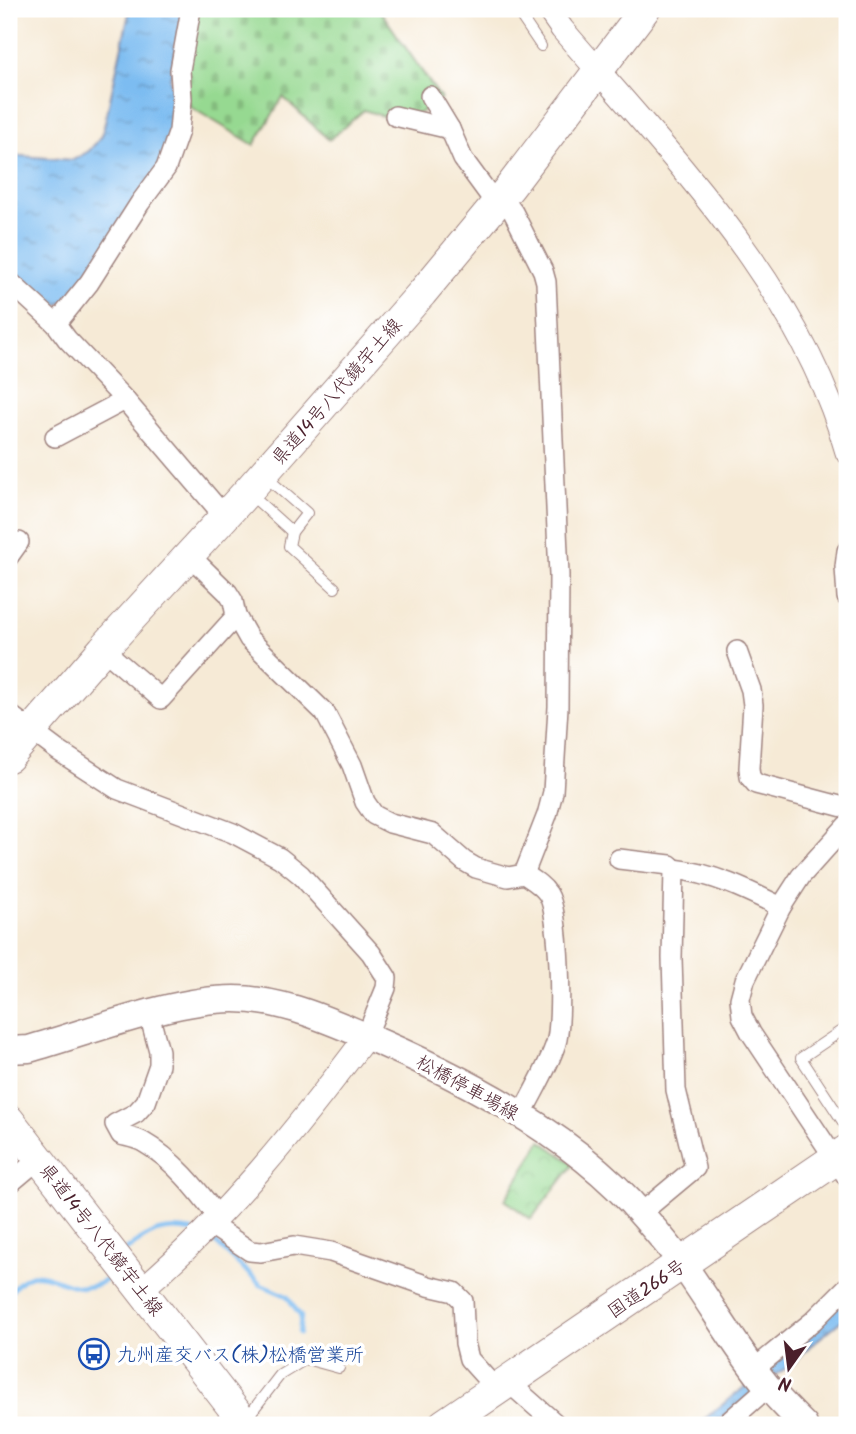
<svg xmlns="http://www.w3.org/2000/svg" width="856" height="1434" viewBox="0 0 856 1434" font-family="Kalam,'Klee One',sans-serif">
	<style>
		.cemetery { fill: url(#cemetery-stones); stroke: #707c5e; stroke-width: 2 }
		.park { fill: url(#park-crowns); stroke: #707c5e; stroke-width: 2 }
		.water { fill: url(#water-ripples); stroke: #636e8e; stroke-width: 2 }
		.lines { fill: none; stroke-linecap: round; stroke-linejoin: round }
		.stream { stroke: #7cbcf1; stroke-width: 4.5 }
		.service-casing { stroke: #a08480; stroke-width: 12 }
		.minor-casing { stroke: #a08480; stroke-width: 22 }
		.tertiary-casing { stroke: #a08480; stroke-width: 25 }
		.secondary-casing { stroke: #a08480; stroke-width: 29 }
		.primary-casing { stroke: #a08480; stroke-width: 32 }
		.trunk-casing { stroke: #a08480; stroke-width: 34 }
		.service { stroke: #fff; stroke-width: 10 }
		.minor { stroke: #fff; stroke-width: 19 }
		.tertiary { stroke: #fff; stroke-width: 23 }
		.secondary { stroke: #fff; stroke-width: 26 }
		.primary { stroke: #fff; stroke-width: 30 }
		.trunk { stroke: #fff; stroke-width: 32 }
		.labels { text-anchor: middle; stroke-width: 7; stroke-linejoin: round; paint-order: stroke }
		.street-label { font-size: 19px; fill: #4a1f2b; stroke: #fff }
		.transit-label { font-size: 19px; fill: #164399; stroke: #fff; text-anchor: start }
	</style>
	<defs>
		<pattern id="cemetery-stones" width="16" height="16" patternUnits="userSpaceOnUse" patternTransform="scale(1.75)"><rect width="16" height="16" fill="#96d991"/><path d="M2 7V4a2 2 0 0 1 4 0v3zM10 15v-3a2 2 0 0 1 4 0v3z" fill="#83ba7d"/></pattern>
		<pattern id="park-crowns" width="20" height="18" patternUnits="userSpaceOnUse" patternTransform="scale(1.75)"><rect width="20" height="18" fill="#96d991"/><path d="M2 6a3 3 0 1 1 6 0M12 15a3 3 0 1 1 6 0" fill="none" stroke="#83ba7d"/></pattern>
		<pattern id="water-ripples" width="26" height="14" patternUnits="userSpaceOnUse" patternTransform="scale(1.75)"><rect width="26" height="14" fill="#7cbcf1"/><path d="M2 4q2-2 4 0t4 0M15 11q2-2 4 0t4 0" fill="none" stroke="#6898c3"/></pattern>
	</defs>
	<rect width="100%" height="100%" fill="#fff"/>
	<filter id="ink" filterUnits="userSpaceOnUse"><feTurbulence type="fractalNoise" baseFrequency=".0143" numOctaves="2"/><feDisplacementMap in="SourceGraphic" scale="14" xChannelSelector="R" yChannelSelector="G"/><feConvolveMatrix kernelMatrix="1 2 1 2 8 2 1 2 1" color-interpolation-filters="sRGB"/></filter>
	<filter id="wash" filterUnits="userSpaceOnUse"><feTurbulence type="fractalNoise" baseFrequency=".00686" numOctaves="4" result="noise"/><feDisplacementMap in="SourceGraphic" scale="28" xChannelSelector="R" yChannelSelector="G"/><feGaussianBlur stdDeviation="1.57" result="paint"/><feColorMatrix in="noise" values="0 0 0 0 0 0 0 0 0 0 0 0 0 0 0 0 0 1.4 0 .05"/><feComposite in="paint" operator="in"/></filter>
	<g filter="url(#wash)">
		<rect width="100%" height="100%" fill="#f6ead6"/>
		<path class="cemetery" d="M197,9h182l62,90 -37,24 -40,-13 -35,30 -46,-43 -29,48 -65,-39 -4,-40z"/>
		<path class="park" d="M541,1141l33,23 -43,55 -26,-19z"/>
		<g class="water">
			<path d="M130,9h54l-14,70 4,22v26l-12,40 -94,133 -10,5 -11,1 -34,-27 -4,-7v-117l64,5 16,-9 13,-15z"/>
			<path d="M847,1297v19l-37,30 -17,18 -18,11 -62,50h-16l74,-59z"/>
		</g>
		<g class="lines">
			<g class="stream">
				<path d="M207,1237l6,3 48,45 26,11 14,21 -2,16"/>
				<path d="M126,1250c24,-17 35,-25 66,-19"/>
				<path d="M9,1295c33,-51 58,16 101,-18"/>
			</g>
		</g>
	</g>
	<g filter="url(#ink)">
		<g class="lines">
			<g class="service-casing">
				<g id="service">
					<path d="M516,9l25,37"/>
					<path d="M251,495l41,37 15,-19 -41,-36"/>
					<path d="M292,532l-3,14 46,42"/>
					<path d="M847,1027l-46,31 46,70"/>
					<path d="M246,1419l34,-44 26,-16 33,9"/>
				</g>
			</g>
			<g class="minor-casing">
				<g id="minor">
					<path d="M430,96l20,33"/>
					<path d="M395,116l55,13 13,30 33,45"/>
					<path d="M502,197l11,15 30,59 3,11 13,293 -1,132 -5,85 -6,23 -23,59"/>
					<path d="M9,281l47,43 11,15 58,61 99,116"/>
					<path d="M56,324l33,-41 51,-80 26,-35 13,-37 3,-32 -2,-29 11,-61"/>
					<path d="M55,437l70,-37"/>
					<path d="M847,551l-2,16 2,30"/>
					<path d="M189,555l39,38 5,8 3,15 13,23 76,74 27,52 13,37 9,13 16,8 43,11 31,27 12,7 32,9 16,-3c9,6 18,11 24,20 12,19 15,128 8,149 -8,25 -24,50 -35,73"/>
					<path d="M9,556l10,-14"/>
					<path d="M103,649l58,50 75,-83"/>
					<path d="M737,651l14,39 2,15 -4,63 1,9 6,7 91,24"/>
					<path d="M9,714l48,36 60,39 116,44 47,25 21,17 70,78 16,25 -1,10 -20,49"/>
					<path d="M847,825l-46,51 -20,31 -36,73 -5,19 2,17 9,17 96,144"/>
					<path d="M619,859l51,6 4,4 -2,89 4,132 19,78 -54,45"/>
					<path d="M674,869c38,4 73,21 107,38"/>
					<path d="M149,1014l10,37v14l-13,37 -10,11 -21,11 6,11c7,2 15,3 22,7 30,17 54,47 75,75"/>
					<path d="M9,1184l31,-26"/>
					<path d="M211,1225l39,26 11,1 33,-6 37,6 97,34 26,6 9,9 2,42 4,16 27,30"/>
					<path d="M754,1369l59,-48 34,-34"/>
					<path d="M507,1381l50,44"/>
					<path d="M725,1425l43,-38"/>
				</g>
			</g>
			<g class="tertiary-casing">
				<g id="tertiary">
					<path d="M548,9l14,20c110,129 237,255 285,423"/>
					<path d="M141,1290c86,-73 158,-164 225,-253"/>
				</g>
			</g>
			<g class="secondary-casing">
				<path id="secondary" d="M9,1050l20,-1c61,-17 143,-50 205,-50 45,0 86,18 127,35 95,40 215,101 282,182 14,16 28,32 40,49 29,40 53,84 85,122 11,13 24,26 36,38"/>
			</g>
			<g class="primary-casing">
				<g id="primary">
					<path d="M9,757l94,-108 144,-157 175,-199 88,-106 135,-178"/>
					<path d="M9,1120l237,305"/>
				</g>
			</g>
			<g class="trunk-casing">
				<path id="trunk" d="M444,1425l403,-274"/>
			</g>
			<use href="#service" class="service"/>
			<use href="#minor" class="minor"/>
			<use href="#tertiary" class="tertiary"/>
			<use href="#secondary" class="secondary"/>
			<use href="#primary" class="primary"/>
			<use href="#trunk" class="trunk"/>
		</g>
	</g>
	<defs>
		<g id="bus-ring" transform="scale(1.575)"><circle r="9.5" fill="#fff" stroke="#1a4fb4" stroke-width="1.5"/><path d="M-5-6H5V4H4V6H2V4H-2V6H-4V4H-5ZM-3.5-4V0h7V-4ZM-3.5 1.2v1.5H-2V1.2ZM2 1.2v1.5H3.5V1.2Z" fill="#1a4fb4"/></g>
	</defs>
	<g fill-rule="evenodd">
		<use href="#bus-ring" x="94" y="1354"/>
	</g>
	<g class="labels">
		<g class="street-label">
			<text transform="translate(336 391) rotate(-49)" y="7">県道14号八代鏡宇土線</text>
			<text transform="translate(468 1087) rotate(29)" y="7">松橋停車場線</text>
			<text transform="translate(102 1239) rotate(52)" y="7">県道14号八代鏡宇土線</text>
			<text transform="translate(646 1288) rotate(-34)" y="7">国道266号</text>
		</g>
		<g class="transit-label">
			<text x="117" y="1361">九州産交バス(株)松橋営業所</text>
		</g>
	</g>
	<rect width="856" height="1434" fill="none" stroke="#fff" stroke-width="35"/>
	<g transform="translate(789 1368) rotate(194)" stroke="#ffffff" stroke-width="5" paint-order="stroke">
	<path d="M0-5L12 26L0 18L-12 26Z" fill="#4a1f2b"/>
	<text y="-10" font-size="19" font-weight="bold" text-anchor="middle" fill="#4a1f2b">N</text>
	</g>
</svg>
